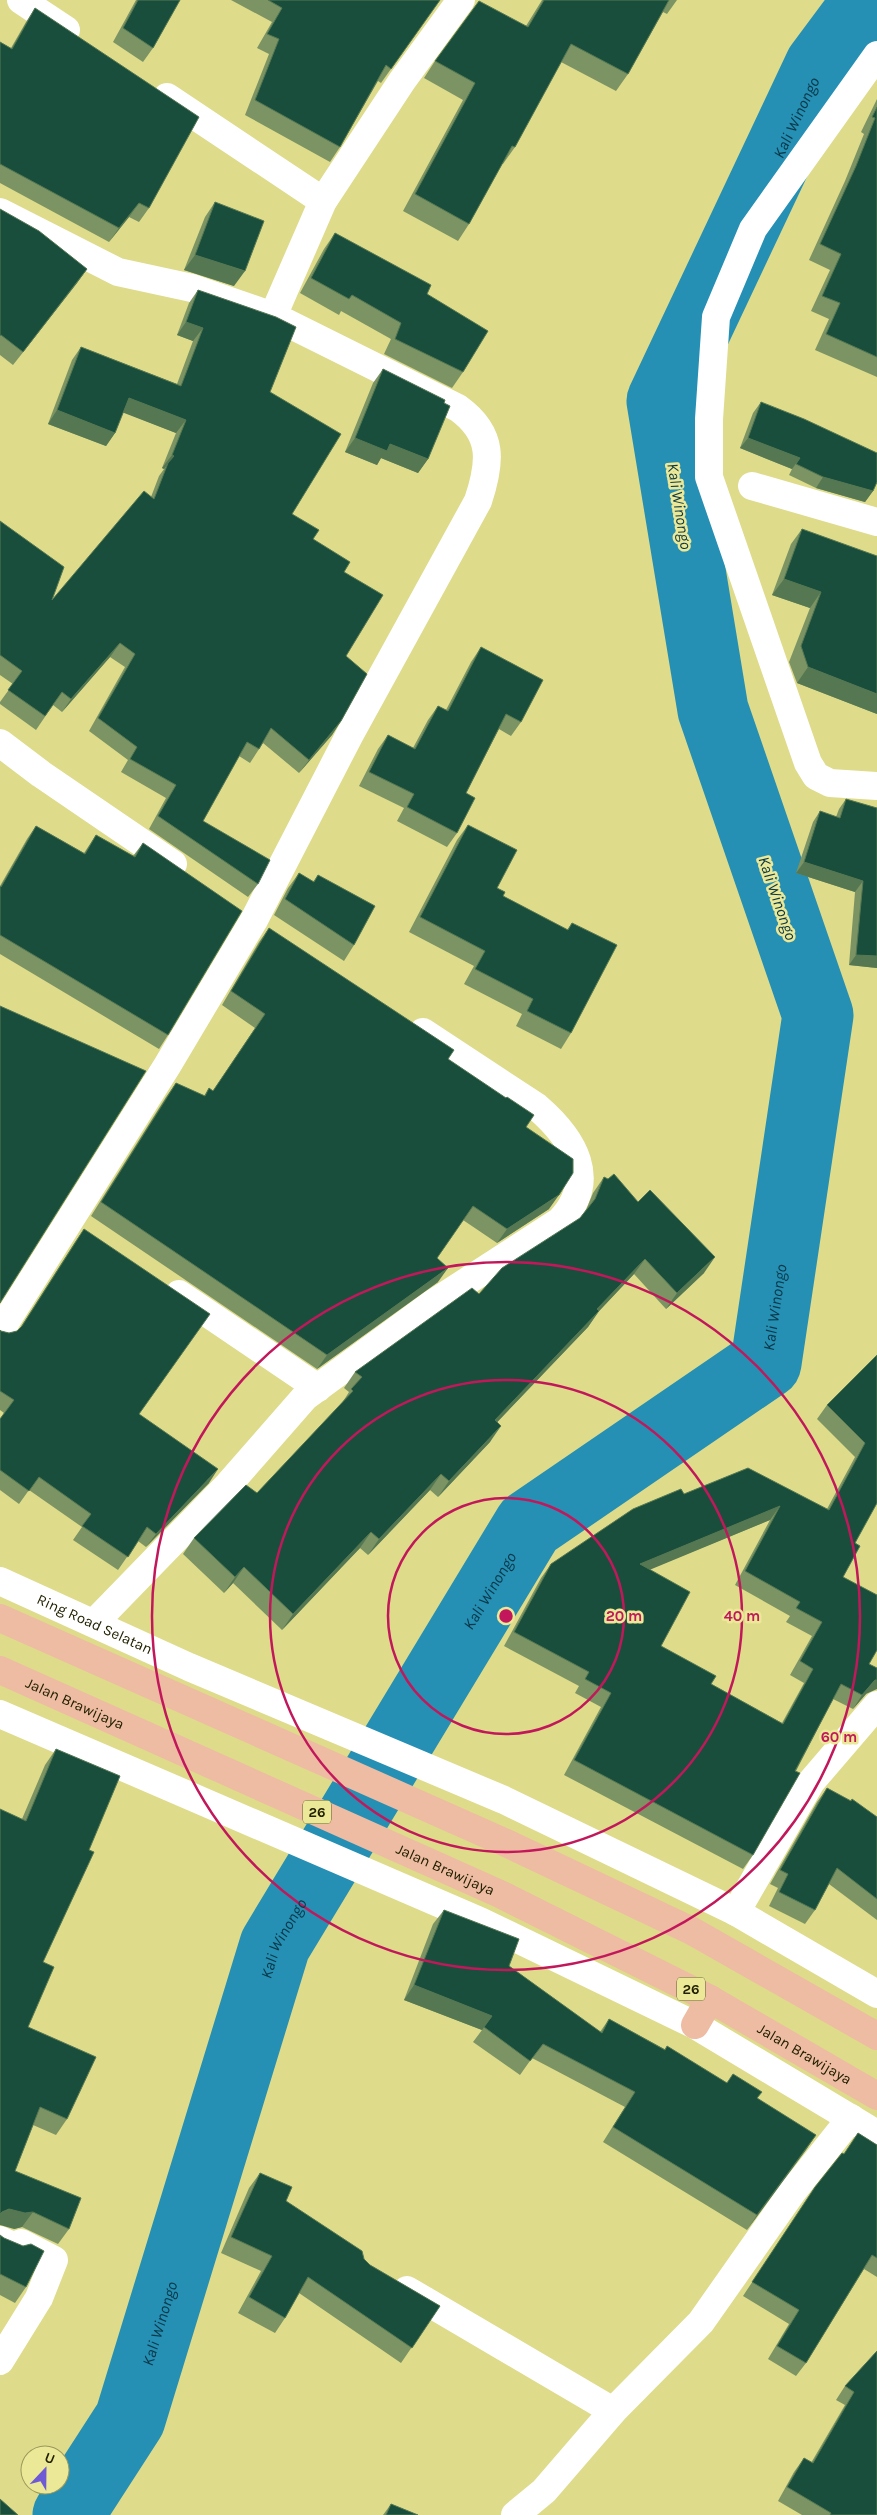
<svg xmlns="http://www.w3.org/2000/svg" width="877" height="2515" viewBox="0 0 877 2515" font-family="Karla,sans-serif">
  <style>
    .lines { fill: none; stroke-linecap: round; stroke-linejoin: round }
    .river { stroke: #258fb4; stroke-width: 71 }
    .minor { stroke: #fff; stroke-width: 28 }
    .highway { stroke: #eebba3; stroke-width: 28 }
    .wall { fill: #7c9463; fill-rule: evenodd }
    .shaded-wall { fill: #557853 }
    .building { fill: #1a4e3c; stroke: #557853; fill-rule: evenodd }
    .ring { fill: none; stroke: #c2185b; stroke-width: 2.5 }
    .labels { text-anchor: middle; stroke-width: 5; stroke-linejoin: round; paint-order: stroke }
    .shield { fill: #ebe897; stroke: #5e5d2d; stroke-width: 1 }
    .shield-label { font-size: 14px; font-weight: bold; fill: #222100 }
    .street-label { font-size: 15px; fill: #222100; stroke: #ebe897 }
    .water-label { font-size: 16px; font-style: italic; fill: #093747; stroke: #ebe897 }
    .centre { fill: #c2185b; stroke: #ebe897; stroke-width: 2.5 }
    .ring-label { font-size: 15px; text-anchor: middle; font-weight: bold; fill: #c2185b; stroke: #ebe897; stroke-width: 5; stroke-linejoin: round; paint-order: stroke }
  </style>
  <rect width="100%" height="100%" fill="#dedb8a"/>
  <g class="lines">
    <path class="river" id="s1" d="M 68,2515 L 130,2419 L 275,1945 L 529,1525 L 766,1363 L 818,1015 L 713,710 L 662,401 L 820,66 L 869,0"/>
    <g class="minor">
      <path d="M 21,0 L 66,30"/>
      <path d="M 877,55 L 753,229 L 716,317 L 709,419 L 709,477 L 808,763 L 816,776 L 830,783 L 877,786"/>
      <path d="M 167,97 L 323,201"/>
      <path d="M 0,212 L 118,272 L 192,288 L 273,316 L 458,408 C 494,434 491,462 478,501 L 349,736 L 254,920 L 167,1066 L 0,1331"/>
      <path d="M 273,316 L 323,201 L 402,81 L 461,0"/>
      <path d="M 752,486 L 877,522"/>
      <path d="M 0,743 L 41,774 L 173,864"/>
      <path d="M 179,1294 L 318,1388"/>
      <path id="s2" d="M 0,1581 L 189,1667 L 504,1800 L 736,1912 L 877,1994"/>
      <path d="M 94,1623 L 228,1485 L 305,1397 L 432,1304 L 560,1221 C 599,1180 574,1139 537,1107 L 423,1032"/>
      <path d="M 0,1714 L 480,1921 L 695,2025 L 877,2134"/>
      <path d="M 736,1912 L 811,1782 L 877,1705"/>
      <path d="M 0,2240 L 13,2246 L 21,2243 L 54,2260 L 39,2298 L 0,2361"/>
      <path d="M 407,2290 L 613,2411"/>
      <path d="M 515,2515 L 544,2491 L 613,2411 L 701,2322 L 793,2191 L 851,2118"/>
    </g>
    <g class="highway">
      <path d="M 0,1618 L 504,1842 L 692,1931 L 877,2036"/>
      <path id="s3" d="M 0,1670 L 500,1894 L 710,1999 L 877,2096"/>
      <path d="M 695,2025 L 710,1999"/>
    </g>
  </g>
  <path class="wall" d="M 136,0 L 180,0 L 153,48 L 143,62 L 113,42 Z
    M 231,0 L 440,0 L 381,83 L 378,81 L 340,147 L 330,162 L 245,115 L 269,54 L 257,48 L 272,22 Z
    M 542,0 L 677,0 L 667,14 L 663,12 L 628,74 L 616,91 L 561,62 L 515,147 L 503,164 L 502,164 L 469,224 L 458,241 L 403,211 L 463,100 L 424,78 L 435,61 L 526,26 Z
    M 35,8 L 149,208 L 139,222 L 129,217 L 109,242 L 0,183 L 0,42 L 11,48 L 26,22 Z
    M 877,99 L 877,377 L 815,350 L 829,319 L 811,311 L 830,270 L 809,260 L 845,181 L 864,134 L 861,132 Z
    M 215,202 L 234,286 L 184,270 L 205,217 Z
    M 0,209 L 87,269 L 77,283 L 13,365 L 0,355 Z
    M 335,233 L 427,294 L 463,372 L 452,388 L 384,354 L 391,339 L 341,311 L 339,315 L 300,293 L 324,249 Z
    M 198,290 L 270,392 L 292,514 L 313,539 L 344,572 L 346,656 L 341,721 L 332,735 L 299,773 L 263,743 L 250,763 L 239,756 L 203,821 L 258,884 L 248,897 L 149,829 L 166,798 L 121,772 L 128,760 L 89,731 L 125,667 L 110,657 L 62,712 L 53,705 L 36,730 L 0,704 L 0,702 L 13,684 L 0,675 L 0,521 L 52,600 L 151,497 L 159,476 L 164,469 L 162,468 L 176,433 L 123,412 L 115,433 L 106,446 L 48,424 L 72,360 L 81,347 L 177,384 L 193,341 L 177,335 L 189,303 Z
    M 383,369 L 444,403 L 428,459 L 418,473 L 381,458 L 377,465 L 345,452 L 373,383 Z
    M 761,402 L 873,491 L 865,502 L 816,488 L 789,475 L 792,469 L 740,448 L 753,413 Z
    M 802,529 L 877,714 L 797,683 L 789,662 L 810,608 L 772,595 L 791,544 Z
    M 481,647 L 521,722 L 511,736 L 499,729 L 466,793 L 457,833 L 447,847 L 397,821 L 404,808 L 359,786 L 378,749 L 388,735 L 413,748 L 428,720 L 438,706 L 446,710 L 471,662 Z
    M 846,799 L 877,808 L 877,968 L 849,965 L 855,892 L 796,873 L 813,822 L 820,811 L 836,817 L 839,809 Z
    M 468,825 L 497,888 L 503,896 L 567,930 L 572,923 L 571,1033 L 561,1049 L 516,1026 L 522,1014 L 464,984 L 474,966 L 409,932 L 457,840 Z
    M 36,826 L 84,853 L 96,835 L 133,856 L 143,843 L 168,1035 L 159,1049 L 0,954 L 0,886 L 27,839 Z
    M 299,873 L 313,882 L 318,875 L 354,945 L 344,961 L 274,915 L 288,888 Z
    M 269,928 L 448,1059 L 526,1127 L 549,1209 L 497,1243 L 463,1220 L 437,1258 L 438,1282 L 317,1369 L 91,1216 L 166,1097 L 176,1083 L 204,1096 L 209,1088 L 213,1091 L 255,1028 L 222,1005 L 259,942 Z
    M 604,1177 L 638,1202 L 704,1273 L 666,1309 L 634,1274 L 599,1311 L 588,1327 L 497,1422 L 490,1442 L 438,1497 L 430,1490 L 368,1555 L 360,1548 L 282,1630 L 233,1583 L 224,1593 L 183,1554 L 194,1538 L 257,1493 L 342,1403 L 349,1392 L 344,1388 L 355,1372 L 479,1294 L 580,1218 L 586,1210 L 593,1193 Z
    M 84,1229 L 139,1414 L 209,1483 L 146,1547 L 138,1541 L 118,1570 L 73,1540 L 82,1527 L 29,1490 L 19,1504 L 0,1490 L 0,1419 L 4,1413 L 0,1410 L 0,1330 L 1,1331 L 9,1333 L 17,1331 L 20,1328 L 75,1242 Z
    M 877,1355 L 855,1543 L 843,1577 L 869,1664 L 866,1694 L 853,1709 L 833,1699 L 753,1855 L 743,1869 L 564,1775 L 601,1707 L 575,1693 L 579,1686 L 504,1646 L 541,1578 L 551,1564 L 684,1494 L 827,1509 L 855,1457 L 817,1419 L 827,1405 ZM 770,1520 L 735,1585 L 790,1616 L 786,1622 L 812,1636 L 790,1675 L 804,1683 L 782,1723 L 711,1684 L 661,1646 L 650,1569 Z
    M 56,1749 L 43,1962 L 28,2027 L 67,2119 L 56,2135 L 33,2125 L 15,2171 L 69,2229 L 58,2244 L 22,2227 L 14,2229 L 22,1819 L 45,1765 Z
    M 827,1788 L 877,1817 L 877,1920 L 829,1884 L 815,1910 L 805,1924 L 769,1906 L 778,1888 L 770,1884 L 817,1802 Z
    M 444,1910 L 509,1966 L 600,2032 L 609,2019 L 727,2083 L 733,2074 L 757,2098 L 816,2135 L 747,2230 L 603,2142 L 625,2107 L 532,2058 L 520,2075 L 473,2042 L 482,2030 L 404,2000 L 433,1924 Z
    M 858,2133 L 877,2145 L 877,2277 L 864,2269 L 806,2363 L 796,2376 L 768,2359 L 789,2324 L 743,2296 L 815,2187 L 844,2154 Z
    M 260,2173 L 286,2201 L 364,2259 L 370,2265 L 440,2306 L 401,2363 L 299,2293 L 285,2318 L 275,2333 L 238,2313 L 261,2271 L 221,2253 L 249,2188 Z
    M 0,2235 L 26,2287 L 15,2303 L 0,2295 Z
    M 877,2351 L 877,2515 L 802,2515 L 778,2501 L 794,2472 L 804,2458 L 811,2463 L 845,2405 L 836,2400 L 845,2386 Z
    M 391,2504 L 418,2515 L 383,2515 Z"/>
  <path class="shaded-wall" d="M 139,203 L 129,217 L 109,242 L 119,228 Z
    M 195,255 L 245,271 L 234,286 L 184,270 Z
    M 87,269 L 77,283 L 13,365 L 23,352 Z
    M 186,322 L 203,328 L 193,341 L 177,335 Z
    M 129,398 L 186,420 L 176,433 L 119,411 Z
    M 57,410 L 115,433 L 106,446 L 48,424 Z
    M 355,438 L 390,444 L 428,459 L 418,473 L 381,458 L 377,465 L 345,452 Z
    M 748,438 L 800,458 L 792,469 L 740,448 Z
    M 172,455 L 174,456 L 164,469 L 162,468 Z
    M 823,477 L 873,491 L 865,502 L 816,488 Z
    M 784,579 L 821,592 L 810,608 L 772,595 Z
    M 120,643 L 110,657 L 62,712 L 71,699 Z
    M 808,667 L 877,694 L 877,714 L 797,683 Z
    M 341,721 L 332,735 L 299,773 L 309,760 Z
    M 804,862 L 863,881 L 855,892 L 796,873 Z
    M 856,955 L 877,956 L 877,968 L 849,965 Z
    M 559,1195 L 549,1209 L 497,1243 L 507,1229 Z
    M 715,1257 L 704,1273 L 666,1309 L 677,1293 Z
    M 645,1259 L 634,1274 L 586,1325 L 597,1309 Z
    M 448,1268 L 438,1282 L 317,1369 L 327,1355 Z
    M 599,1311 L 588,1327 L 484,1436 L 495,1420 Z
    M 501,1426 L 490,1442 L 438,1497 L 449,1481 Z
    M 218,1469 L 209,1483 L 146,1547 L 156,1534 Z
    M 441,1474 L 430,1490 L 368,1555 L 379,1539 Z
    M 780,1506 L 770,1520 L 630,1578 L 640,1564 Z
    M 371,1532 L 360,1548 L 282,1630 L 293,1614 Z
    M 244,1567 L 233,1583 L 224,1593 L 235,1577 Z
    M 875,1680 L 877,1680 L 877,1689 L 866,1694 L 853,1709 L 862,1695 Z
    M 414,1985 L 492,2016 L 482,2030 L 404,2000 Z
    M 816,2135 L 806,2150 L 747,2230 L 757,2215 Z
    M 9,2209 L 33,2212 L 22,2227 L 14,2229 L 0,2225 L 0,2214 L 2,2212 Z"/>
  <path class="building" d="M 138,0 L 180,0 L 153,48 L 123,28 Z
    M 268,0 L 440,0 L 391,69 L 386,65 L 340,147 L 255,100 L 279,39 L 267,34 L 282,8 Z
    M 544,0 L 669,0 L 628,74 L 571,44 L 515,147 L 512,146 L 469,224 L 415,194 L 475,83 L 435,61 L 479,1 L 528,27 Z
    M 35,8 L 199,117 L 149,208 L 139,203 L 119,228 L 0,164 L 0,42 L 12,49 Z
    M 877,107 L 877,357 L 826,334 L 840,303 L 822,296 L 841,254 L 820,244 L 856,166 L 875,118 L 872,117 Z
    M 215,202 L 264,221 L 245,271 L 195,255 Z
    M 0,209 L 39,231 L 87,269 L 23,352 L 1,335 L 0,336 Z
    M 335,233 L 431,285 L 427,294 L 488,331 L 463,372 L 395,339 L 401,323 L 352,295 L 349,299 L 311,278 Z
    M 198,290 L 276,317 L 296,327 L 270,392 L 341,434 L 292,514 L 319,530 L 313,539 L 350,562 L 344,572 L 383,595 L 346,656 L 367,674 L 341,721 L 309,760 L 271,728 L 259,749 L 247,742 L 203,821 L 270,860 L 258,884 L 158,816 L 176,785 L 130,759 L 137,747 L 98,718 L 135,654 L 120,643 L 71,699 L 62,692 L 45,716 L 8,690 L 22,671 L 0,655 L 0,521 L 64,567 L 52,600 L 144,491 L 154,499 L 168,463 L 174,456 L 172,455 L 186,420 L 129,398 L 115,433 L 57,410 L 81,347 L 181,386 L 203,328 L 186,322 Z
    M 383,369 L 445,400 L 444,403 L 450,406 L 428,459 L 390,444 L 387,451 L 355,438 Z
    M 761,402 L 804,419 L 877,453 L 877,482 L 873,491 L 823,477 L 796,464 L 800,458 L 748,438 Z
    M 802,529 L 877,556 L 877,694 L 808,667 L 801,646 L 821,592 L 784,579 Z
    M 481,647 L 543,680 L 521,722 L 506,714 L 466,793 L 475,798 L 457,833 L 407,807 L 414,794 L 369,772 L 388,735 L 415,749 L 438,706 L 448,711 Z
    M 846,799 L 877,808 L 877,956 L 856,955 L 863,881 L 804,862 L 820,811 L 840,818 Z
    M 468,825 L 517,850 L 497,888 L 505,892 L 503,896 L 568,930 L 572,923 L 617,945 L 571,1033 L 527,1011 L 533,999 L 475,969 L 485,951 L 420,917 Z
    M 36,826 L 85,854 L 96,835 L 135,857 L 143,843 L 242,911 L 168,1035 L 0,935 L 0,886 L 1,887 Z
    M 299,873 L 314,882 L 318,875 L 375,906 L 354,945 L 285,899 Z
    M 269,928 L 454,1050 L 448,1059 L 506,1098 L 507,1097 L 534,1115 L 526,1127 L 573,1159 L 573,1173 L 559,1195 L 507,1229 L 473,1206 L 437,1258 L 448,1268 L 327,1355 L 101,1202 L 176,1083 L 205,1096 L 209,1088 L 213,1091 L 265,1014 L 231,991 Z
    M 0,1006 L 146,1071 L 0,1303 Z
    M 614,1174 L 638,1202 L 650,1190 L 715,1257 L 677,1293 L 645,1259 L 597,1309 L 599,1311 L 495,1420 L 501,1426 L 449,1481 L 441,1474 L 379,1539 L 371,1532 L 293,1614 L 244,1567 L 235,1577 L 194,1538 L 246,1485 L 257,1493 L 353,1391 L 351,1389 L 362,1377 L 355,1372 L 472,1288 L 479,1294 L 502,1268 L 580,1218 L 595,1199 L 604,1177 L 608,1179 Z
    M 84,1229 L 210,1314 L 139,1414 L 218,1469 L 156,1534 L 147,1527 L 128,1557 L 82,1526 L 91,1514 L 39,1477 L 29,1491 L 0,1470 L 0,1419 L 14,1400 L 0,1391 L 0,1330 L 1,1331 L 9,1333 L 17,1331 L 22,1326 Z
    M 877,1355 L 877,1503 L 855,1543 L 860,1546 L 843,1577 L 877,1595 L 877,1650 L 869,1664 L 877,1668 L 877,1680 L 875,1680 L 862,1695 L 841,1684 L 795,1771 L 800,1773 L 753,1855 L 574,1760 L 611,1693 L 585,1679 L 589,1672 L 514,1632 L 551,1564 L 633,1509 L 681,1489 L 684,1494 L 748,1468 L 829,1510 L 865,1443 L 827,1405 ZM 780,1506 L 745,1571 L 800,1602 L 796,1608 L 822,1622 L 800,1661 L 813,1669 L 783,1724 L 711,1684 L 716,1676 L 661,1646 L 690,1592 L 640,1564 Z
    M 56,1749 L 120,1776 L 89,1850 L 94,1852 L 43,1962 L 54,1967 L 28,2027 L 96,2057 L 67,2119 L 40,2107 L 15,2171 L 81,2198 L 69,2229 L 33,2212 L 25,2213 L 9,2209 L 2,2212 L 0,2214 L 0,1809 L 26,1821 Z
    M 827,1788 L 851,1801 L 852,1799 L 877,1817 L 877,1899 L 837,1868 L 815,1910 L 779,1892 L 788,1874 L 780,1870 Z
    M 444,1910 L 519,1939 L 509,1966 L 602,2033 L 609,2019 L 665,2050 L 667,2046 L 727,2083 L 733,2074 L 762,2092 L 757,2098 L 816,2135 L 757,2215 L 613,2127 L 635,2092 L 543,2044 L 530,2061 L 484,2027 L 492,2016 L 414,1985 Z
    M 858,2133 L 877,2145 L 877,2258 L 872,2255 L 806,2363 L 777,2346 L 799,2310 L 752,2282 L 815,2187 L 842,2153 L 844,2154 Z
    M 260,2173 L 292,2187 L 286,2201 L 362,2251 L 364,2259 L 370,2265 L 440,2306 L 412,2348 L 308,2277 L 285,2318 L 249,2297 L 272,2256 L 231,2237 Z
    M 0,2235 L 4,2238 L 23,2246 L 31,2244 L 44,2251 L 26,2287 L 0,2274 Z
    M 877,2351 L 877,2515 L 830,2515 L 831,2513 L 787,2487 L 804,2458 L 813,2463 L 854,2392 L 845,2386 Z
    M 0,2499 L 18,2515 L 0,2515 Z
    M 391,2504 L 418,2515 L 386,2515 Z"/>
  <g class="ring">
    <circle cx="506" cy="1616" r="118"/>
    <circle cx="506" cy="1616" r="236"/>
    <circle cx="506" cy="1616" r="354"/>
  </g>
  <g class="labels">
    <g class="shield">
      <rect x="303" y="1800.5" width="28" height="23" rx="4"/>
      <rect x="677" y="1977.5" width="28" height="23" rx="4"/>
    </g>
    <g class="shield-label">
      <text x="317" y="1817">26</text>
      <text x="691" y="1994">26</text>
    </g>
    <g class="street-label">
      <text dy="5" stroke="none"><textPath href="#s2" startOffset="104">Ring Road Selatan</textPath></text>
      <text dy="5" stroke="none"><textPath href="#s3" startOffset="82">Jalan Brawijaya</textPath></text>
      <text dy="5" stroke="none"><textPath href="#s3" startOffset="488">Jalan Brawijaya</textPath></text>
      <text dy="5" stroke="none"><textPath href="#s3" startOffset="892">Jalan Brawijaya</textPath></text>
    </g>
    <g class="water-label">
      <text dy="6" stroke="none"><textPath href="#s1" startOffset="2689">Kali Winongo</textPath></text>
      <text transform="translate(680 506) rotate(81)" y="6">Kali Winongo</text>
      <text transform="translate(778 898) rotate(71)" y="6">Kali Winongo</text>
      <text dy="6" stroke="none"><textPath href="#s1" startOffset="1444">Kali Winongo</textPath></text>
      <text dy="6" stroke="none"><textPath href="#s1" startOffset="1024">Kali Winongo</textPath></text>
      <text dy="6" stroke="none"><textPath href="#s1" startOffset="619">Kali Winongo</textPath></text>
      <text dy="6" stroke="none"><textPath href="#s1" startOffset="214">Kali Winongo</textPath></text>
    </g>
  </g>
  <circle cx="506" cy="1616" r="8" class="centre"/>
  <g class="ring-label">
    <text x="624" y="1621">20 m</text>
    <text x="742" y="1621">40 m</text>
    <text x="839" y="1742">60 m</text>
  </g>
  <g transform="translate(45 2470) rotate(22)"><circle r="24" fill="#ebe897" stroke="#9b985b"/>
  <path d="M0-4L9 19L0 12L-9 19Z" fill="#6e5ad4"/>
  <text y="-8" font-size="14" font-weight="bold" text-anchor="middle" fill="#222100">U</text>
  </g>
</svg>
